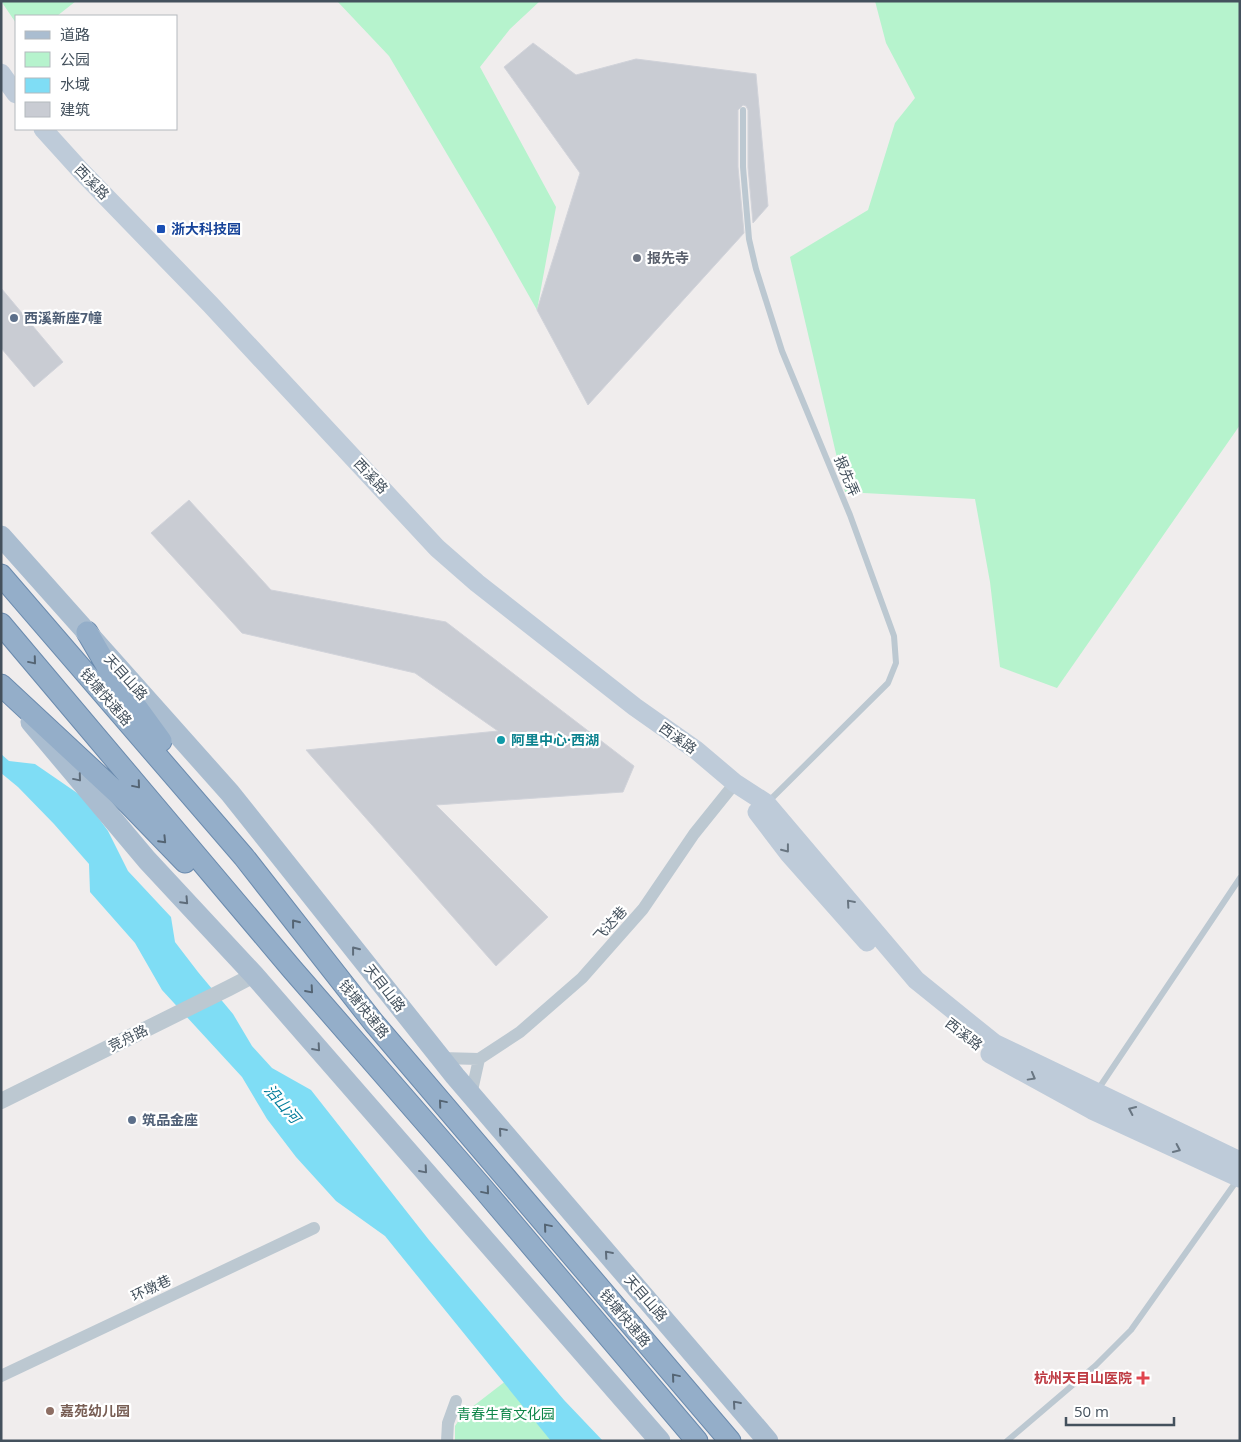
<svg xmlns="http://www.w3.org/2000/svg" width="1241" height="1442" viewBox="0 0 1241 1442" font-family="'Open Sans','Noto Sans SC',sans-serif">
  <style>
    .green { fill: #b6f3cd }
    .water { fill: #7fddf5 }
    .building { fill: #c9ccd3; stroke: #d1d3da }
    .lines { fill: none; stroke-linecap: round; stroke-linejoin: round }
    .trunk-casing { stroke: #6b8bae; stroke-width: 23 }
    .service { stroke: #bcc8d1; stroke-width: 6 }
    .minor { stroke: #bcc8d1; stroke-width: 12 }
    .tertiary { stroke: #bcc8d1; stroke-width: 16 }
    .secondary { stroke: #becbd9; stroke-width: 19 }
    .primary { stroke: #aabdd0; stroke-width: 21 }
    .trunk { stroke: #94aec9; stroke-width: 21 }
    .oneway { stroke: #546473 }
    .oneway2 { stroke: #5e6c7a }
    .oneway3 { stroke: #697682 }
    .transit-dot { fill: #1a4fb4; stroke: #fff; stroke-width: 2 }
    .worship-dot { fill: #6b7280; stroke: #fff; stroke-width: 2 }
    .service-dot { fill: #5c6f8a; stroke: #fff; stroke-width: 2 }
    .culture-dot { fill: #0f9aa8; stroke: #fff; stroke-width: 2 }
    .health-dot { fill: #e0444e; stroke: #fff; stroke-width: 2 }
    .education-dot { fill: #8d6e63; stroke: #fff; stroke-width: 2 }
    .labels { text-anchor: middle; stroke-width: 4.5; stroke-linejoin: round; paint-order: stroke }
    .street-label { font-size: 14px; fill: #44515d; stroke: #fff }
    .transit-label { font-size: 14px; font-weight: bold; fill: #164399; stroke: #fff; text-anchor: start }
    .worship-label { font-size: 14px; font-weight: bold; fill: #5b616d; stroke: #fff; text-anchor: start }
    .service-label { font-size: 14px; font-weight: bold; fill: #4e5e75; stroke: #fff; text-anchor: start }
    .culture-label { font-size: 14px; font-weight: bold; fill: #0d838f; stroke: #fff; text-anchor: start }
    .health-label { font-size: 14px; font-weight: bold; fill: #be3a42; stroke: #fff; text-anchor: end }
    .education-label { font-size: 14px; font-weight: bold; fill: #785e54; stroke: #fff; text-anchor: start }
    .park-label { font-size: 14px; fill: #0d8548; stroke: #fff }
    .water-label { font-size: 15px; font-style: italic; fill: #037d9b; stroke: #fff }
  </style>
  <rect width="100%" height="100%" fill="#f0eded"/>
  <path class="green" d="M 1,1 L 76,1 L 57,16 L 16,16 L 16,23 Z
    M 337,1 L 540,1 L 510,29 L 480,67 L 556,207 L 537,310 L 489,225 L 389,56 Z
    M 875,1 L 1240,1 L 1240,425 L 1057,688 L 1000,667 L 990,582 L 975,499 L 845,492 L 790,257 L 868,210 L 895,123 L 915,98 L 886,43 Z
    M 511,1377 L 559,1441 L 455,1441 L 455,1426 L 463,1414 Z"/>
  <path class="water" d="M 1,754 L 9,761 L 35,764 L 83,797 L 108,831 L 128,871 L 171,917 L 175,942 L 198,972 L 233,1014 L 252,1046 L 272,1068 L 311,1090 L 429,1240 L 564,1400 L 603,1441 L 551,1441 L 385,1236 L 336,1201 L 296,1157 L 267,1119 L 242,1077 L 162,990 L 135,943 L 90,892 L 89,864 L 54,824 L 18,787 L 1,773 Z"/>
  <path class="building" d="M 533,43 L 576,75 L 636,59 L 756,74 L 768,206 L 753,223 L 748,167 L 748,110 L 746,106 L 743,105 L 738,110 L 738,167 L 744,233 L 588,405 L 537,310 L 580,173 L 504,67 Z
    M 1,288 L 63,362 L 34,387 L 1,348 Z
    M 189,500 L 271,590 L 446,622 L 634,766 L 623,792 L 436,805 L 548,917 L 496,966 L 306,750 L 498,731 L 415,673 L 242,633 L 151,533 Z"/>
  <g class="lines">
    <g class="trunk-casing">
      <path id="trunk" d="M 1,575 L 244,857 L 374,1023 L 730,1441
        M 1,624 L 292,969 L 480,1185 L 697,1441
        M 87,632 L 108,668 L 161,741
        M 1,685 L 128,803 L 185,862"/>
    </g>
    <path class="service" d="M 743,110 L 743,167 L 749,239 L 756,269 L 782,351 L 850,515 L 894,636 L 896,663 L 888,683 L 767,803
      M 1097,1091 L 1240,878
      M 1007,1441 L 1095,1366 L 1131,1330 L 1238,1179"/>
    <path class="minor" d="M 441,1058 L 479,1059 L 520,1032 L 582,978 L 643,909 L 694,834 L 735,783
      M 471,1095 L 479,1059
      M 1,1376 L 314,1228
      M 447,1441 L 448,1423 L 456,1401"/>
    <path class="tertiary" d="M 1,1101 L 229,988 L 254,975"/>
    <path class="secondary" d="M 1,73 L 16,94
      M 43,129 L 81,171 L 210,304 L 437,548 L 477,583 L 635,707 L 696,750 L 735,783 L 766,803 L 916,980 L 994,1043 L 1240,1161
      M 757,812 L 789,854 L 867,942
      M 990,1054 L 1092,1110 L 1240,1178"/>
    <path class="primary" d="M 1,536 L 230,793 L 455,1076 L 768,1441
      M 31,722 L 147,860 L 254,975 L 660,1441"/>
    <use href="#trunk" class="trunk"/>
  </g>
  <defs><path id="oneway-chevron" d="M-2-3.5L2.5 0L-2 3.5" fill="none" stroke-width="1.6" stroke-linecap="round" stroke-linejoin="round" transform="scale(1.25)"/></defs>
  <g class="oneway">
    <use href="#oneway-chevron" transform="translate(33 661) rotate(50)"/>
    <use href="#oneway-chevron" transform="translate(137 785) rotate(50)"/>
    <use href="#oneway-chevron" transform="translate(163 840) rotate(46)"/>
    <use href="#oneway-chevron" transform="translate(295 923) rotate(-128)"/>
    <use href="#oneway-chevron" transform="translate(310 990) rotate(49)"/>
    <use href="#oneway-chevron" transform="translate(442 1103) rotate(-130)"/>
    <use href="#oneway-chevron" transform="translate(486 1191) rotate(50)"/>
    <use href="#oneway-chevron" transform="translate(547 1227) rotate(-130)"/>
    <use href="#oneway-chevron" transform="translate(675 1377) rotate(-130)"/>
  </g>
  <g class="oneway2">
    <use href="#oneway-chevron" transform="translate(78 778) rotate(50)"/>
    <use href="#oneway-chevron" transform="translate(185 901) rotate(47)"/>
    <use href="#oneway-chevron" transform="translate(355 950) rotate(-128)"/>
    <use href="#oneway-chevron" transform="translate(317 1048) rotate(49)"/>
    <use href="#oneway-chevron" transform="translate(502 1131) rotate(-131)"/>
    <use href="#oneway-chevron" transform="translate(424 1170) rotate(49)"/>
    <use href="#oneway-chevron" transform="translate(608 1254) rotate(-131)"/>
    <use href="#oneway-chevron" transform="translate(736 1404) rotate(-131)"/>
  </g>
  <g class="oneway3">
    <use href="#oneway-chevron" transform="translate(786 849) rotate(52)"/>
    <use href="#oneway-chevron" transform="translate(850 903) rotate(-131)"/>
    <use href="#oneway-chevron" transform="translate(1032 1077) rotate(29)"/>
    <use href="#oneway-chevron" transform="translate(1132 1110) rotate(-155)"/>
    <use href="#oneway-chevron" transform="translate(1177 1149) rotate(25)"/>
  </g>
  <rect class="transit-dot" x="156" y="224" width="10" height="10" rx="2.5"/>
  <circle class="worship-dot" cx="637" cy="258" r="5"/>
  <g class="service-dot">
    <circle cx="14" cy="318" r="5"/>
    <circle cx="132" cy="1120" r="5"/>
  </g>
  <circle class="culture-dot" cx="501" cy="740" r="5"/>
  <path class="health-dot" d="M1140.5 1370.5h5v5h5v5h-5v5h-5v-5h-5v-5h5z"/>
  <circle class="education-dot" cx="50" cy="1411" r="5"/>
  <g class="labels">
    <g class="street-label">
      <text transform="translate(92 182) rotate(46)" y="5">西溪路</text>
      <text transform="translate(371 476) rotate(47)" y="5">西溪路</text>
      <text transform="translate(847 476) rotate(67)" y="5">报先弄</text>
      <text transform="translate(126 677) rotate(48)" y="5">天目山路</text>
      <text transform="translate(106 697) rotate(49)" y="5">钱塘快速路</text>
      <text transform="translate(678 738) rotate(36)" y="5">西溪路</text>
      <text transform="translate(610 924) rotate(-48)" y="5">飞达巷</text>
      <text transform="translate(385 988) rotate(52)" y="5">天目山路</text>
      <text transform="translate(364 1009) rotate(51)" y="5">钱塘快速路</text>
      <text transform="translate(964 1034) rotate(38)" y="5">西溪路</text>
      <text transform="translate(128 1038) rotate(-26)" y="5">竞舟路</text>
      <text transform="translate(151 1288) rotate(-25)" y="5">环墩巷</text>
      <text transform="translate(646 1298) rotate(49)" y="5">天目山路</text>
      <text transform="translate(625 1318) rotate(50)" y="5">钱塘快速路</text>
    </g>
    <g class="transit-label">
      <text x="171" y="234">浙大科技园</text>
    </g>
    <g class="worship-label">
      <text x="647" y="263">报先寺</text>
    </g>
    <g class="service-label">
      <text x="24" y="323">西溪新座7幢</text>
      <text x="142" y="1125">筑品金座</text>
    </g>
    <g class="culture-label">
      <text x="511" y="745">阿里中心·西湖</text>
    </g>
    <g class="health-label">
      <text x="1132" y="1383">杭州天目山医院</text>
    </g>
    <g class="education-label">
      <text x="60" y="1416">嘉苑幼儿园</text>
    </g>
    <g class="park-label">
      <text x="506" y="1419">青春生育文化园</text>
    </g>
    <g class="water-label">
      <text transform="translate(282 1104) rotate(49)" y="5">沿山河</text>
    </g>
  </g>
  <rect width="1241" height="1442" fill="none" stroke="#44515d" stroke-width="5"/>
  <rect x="15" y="15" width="162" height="115" fill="#ffffff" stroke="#b4b9be"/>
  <rect x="25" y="31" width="25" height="8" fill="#aabdd0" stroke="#b4b9be"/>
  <text x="60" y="40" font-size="15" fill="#44515d">道路</text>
  <rect x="25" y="52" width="25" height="15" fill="#b6f3cd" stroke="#b4b9be"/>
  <text x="60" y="65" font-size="15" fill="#44515d">公园</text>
  <rect x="25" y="78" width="25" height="15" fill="#7fddf5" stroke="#b4b9be"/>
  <text x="60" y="90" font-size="15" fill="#44515d">水域</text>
  <rect x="25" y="102" width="25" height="15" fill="#c9ccd3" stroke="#b4b9be"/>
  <text x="60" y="115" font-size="15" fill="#44515d">建筑</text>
  <path d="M1066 1417v8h108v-8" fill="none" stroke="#44515d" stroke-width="2.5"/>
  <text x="1074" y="1417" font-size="15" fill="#44515d" stroke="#ffffff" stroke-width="4" paint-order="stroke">50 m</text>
</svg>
